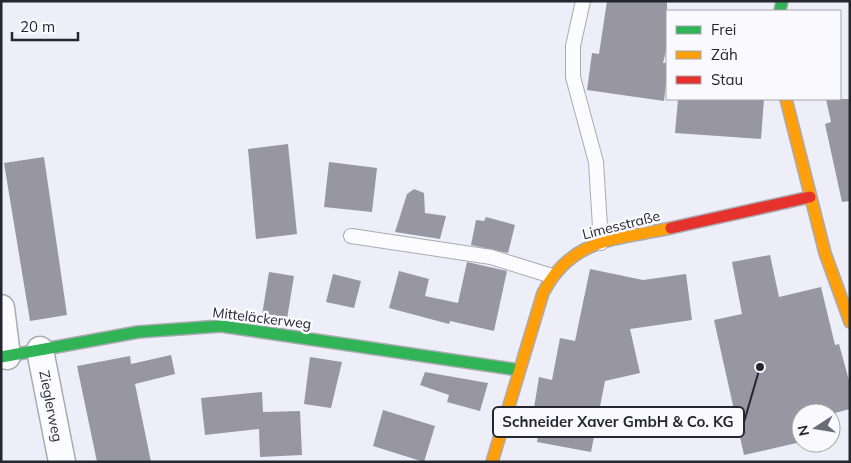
<svg xmlns="http://www.w3.org/2000/svg" width="851" height="463" viewBox="0 0 851 463" font-family="Mulish,sans-serif">
  <style>
    .building { fill: #9796a1 }
    .lines { fill: none; stroke-linecap: round; stroke-linejoin: round }
    .lane-casing { stroke: #aaaab2; stroke-width: 16 }
    .street-casing { stroke: #aaaab2; stroke-width: 29 }
    .fast-casing { stroke: #aaaab2; stroke-width: 14 }
    .slow-casing { stroke: #aaaab2; stroke-width: 14 }
    .jam-casing { stroke: #aaaab2; stroke-width: 14 }
    .lane { stroke: #fcfcfe; stroke-width: 14 }
    .street { stroke: #fcfcfe; stroke-width: 26 }
    .fast { stroke: #30b455; stroke-width: 11 }
    .slow { stroke: #ff9f0a; stroke-width: 11 }
    .jam { stroke: #e5322d; stroke-width: 11 }
    .labels { text-anchor: middle; stroke-width: 5; stroke-linejoin: round; paint-order: stroke }
    .street-label { font-size: 14px; fill: #26262f; stroke: #f9f9fe }
    .leader { fill: none; stroke: #26262f; stroke-width: 2 }
    .callout-dot { fill: #26262f; stroke: #f9f9fe; stroke-width: 2 }
    .callout { fill: #f9f9fe; stroke: #26262f; stroke-width: 2 }
    .callout-label { font-size: 15px; text-anchor: middle; font-weight: bold; fill: #26262f }
  </style>
  <rect width="100%" height="100%" fill="#eeeef9"/>
  <path class="building" d="M 607,1 L 667,1 L 667,47 L 663,63 L 667,63 L 667,74 L 664,101 L 587,90 L 592,53 L 599,54 Z
    M 678,99 L 764,99 L 761,139 L 675,133 Z
    M 826,99 L 850,99 L 850,201 L 842,202 L 825,124 L 831,122 Z
    M 288,144 L 297,234 L 256,239 L 248,149 Z
    M 44,157 L 67,315 L 30,321 L 4,163 Z
    M 329,162 L 377,168 L 372,212 L 324,207 Z
    M 414,189 L 424,193 L 425,213 L 446,216 L 440,239 L 395,232 L 407,194 Z
    M 486,217 L 515,225 L 508,253 L 471,245 L 476,220 L 484,221 Z
    M 770,255 L 779,297 L 821,287 L 835,345 L 839,344 L 850,384 L 850,409 L 831,414 L 801,413 L 801,442 L 744,455 L 714,320 L 742,314 L 732,262 Z
    M 467,262 L 507,271 L 494,331 L 450,321 L 449,324 L 389,308 L 399,271 L 429,279 L 425,296 L 458,303 Z
    M 590,269 L 643,280 L 686,274 L 692,320 L 630,329 L 640,373 L 605,381 L 591,452 L 537,442 L 543,410 L 534,408 L 539,377 L 552,380 L 560,338 L 575,341 Z
    M 269,272 L 294,276 L 287,319 L 262,315 Z
    M 333,274 L 361,281 L 354,308 L 326,302 Z
    M 171,355 L 175,374 L 135,384 L 151,462 L 97,462 L 77,366 L 130,356 L 131,364 Z
    M 310,357 L 342,362 L 331,408 L 304,404 Z
    M 425,372 L 488,383 L 480,411 L 447,402 L 449,395 L 420,385 Z
    M 262,392 L 263,412 L 300,411 L 302,455 L 260,457 L 259,429 L 205,435 L 201,398 Z
    M 383,410 L 435,426 L 424,462 L 373,446 Z"/>
  <g class="lines">
    <g class="lane-casing">
      <path id="lane" d="M 583,1 L 573,46 L 573,77 L 596,162 L 601,243
        M 351,236 L 491,257 L 552,276"/>
    </g>
    <g class="street-casing">
      <path id="street" d="M 1,308 L 7,356
        M 40,350 L 62,462"/>
    </g>
    <g class="fast-casing">
      <path id="fast" d="M 780,11 L 782,1
        M 1,357 L 138,332 L 221,326 L 519,370"/>
    </g>
    <g class="slow-casing">
      <path id="slow" d="M 786,99 L 825,253 L 850,322
        M 492,462 L 543,293 C 572,237 616,240 671,228"/>
    </g>
    <g class="jam-casing">
      <path id="jam" d="M 671,228 L 810,197"/>
    </g>
    <use href="#lane" class="lane"/>
    <use href="#street" class="street"/>
    <use href="#fast" class="fast"/>
    <use href="#slow" class="slow"/>
    <use href="#jam" class="jam"/>
  </g>
  <g class="labels">
    <g class="street-label">
      <text transform="translate(621 225) rotate(-14)" y="5">Limesstraße</text>
      <text transform="translate(262 318) rotate(7)" y="5">Mitteläckerweg</text>
      <text transform="translate(51 406) rotate(79)" y="5">Zieglerweg</text>
    </g>
  </g>
  <path class="leader" d="M760 367L744 422"/>
  <circle class="callout-dot" cx="760" cy="367" r="5"/>
  <rect class="callout" x="493" y="407" width="251" height="30" rx="5"/>
  <g class="callout-label">
    <text x="618" y="427">Schneider Xaver GmbH &amp; Co. KG</text>
  </g>
  <rect width="851" height="463" fill="none" stroke="#26262f" stroke-width="5"/>
  <rect x="666" y="10" width="175" height="90" fill="#f9f9fe" stroke="#a5a5ab"/>
  <rect x="676" y="26" width="25" height="8" fill="#30b455" stroke="#a5a5ab"/>
  <text x="711" y="35" font-size="15" fill="#26262f">Frei</text>
  <rect x="676" y="51" width="25" height="8" fill="#ff9f0a" stroke="#a5a5ab"/>
  <text x="711" y="60" font-size="15" fill="#26262f">Zäh</text>
  <rect x="676" y="76" width="25" height="8" fill="#e5322d" stroke="#a5a5ab"/>
  <text x="711" y="85" font-size="15" fill="#26262f">Stau</text>
  <g transform="translate(816 428) rotate(258)"><circle r="24" fill="#f9f9fe" stroke="#a5a5ab"/>
  <path d="M0-4L9 19L0 12L-9 19Z" fill="#6c6c76"/>
  <text y="-8" font-size="14" font-weight="bold" text-anchor="middle" fill="#26262f">N</text>
  </g>
  <path d="M12 32v8h66v-8" fill="none" stroke="#26262f" stroke-width="2.5"/>
  <text x="20" y="32" font-size="15" fill="#26262f" stroke="#f9f9fe" stroke-width="4" paint-order="stroke">20 m</text>
</svg>
